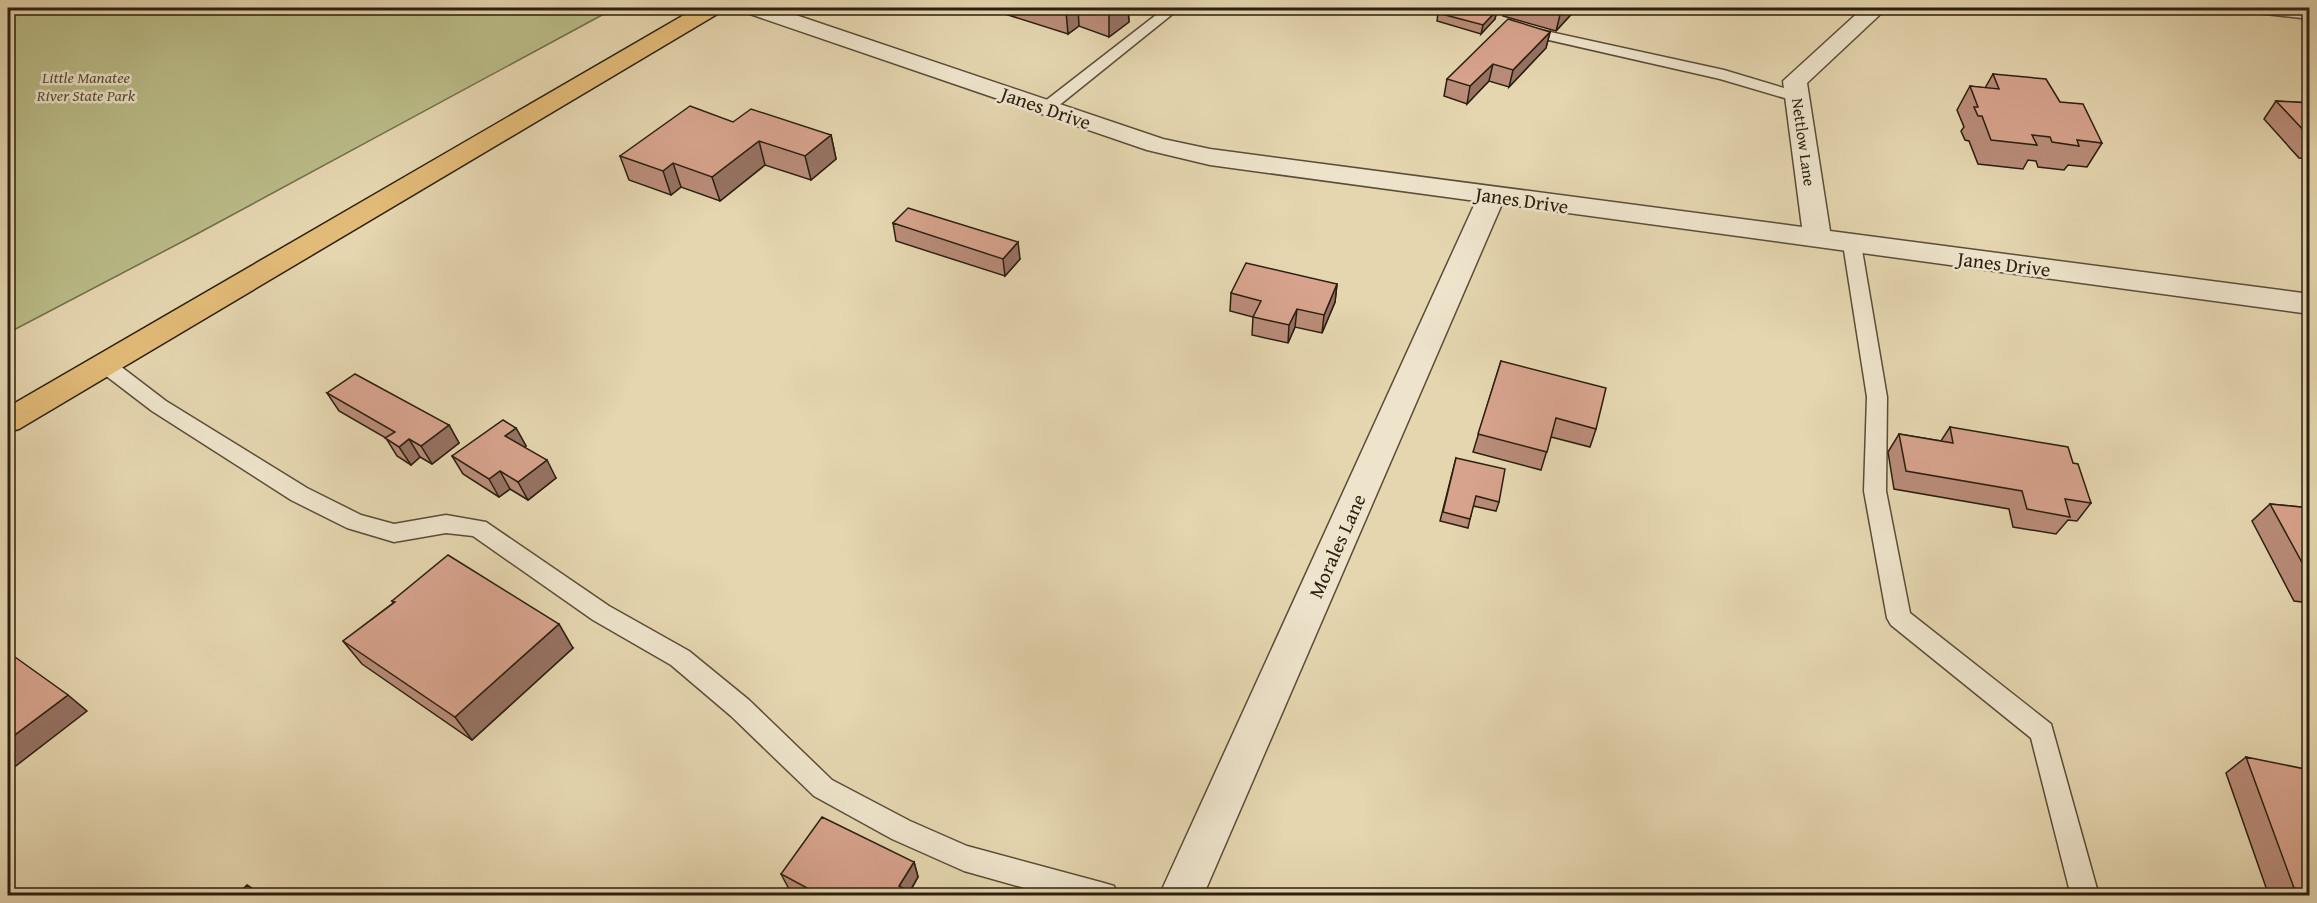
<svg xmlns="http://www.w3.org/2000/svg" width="2317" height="903" viewBox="0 0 2317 903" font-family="'Gentium Book Plus',serif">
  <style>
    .green { fill: #babc88; stroke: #726e4c; stroke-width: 1.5 }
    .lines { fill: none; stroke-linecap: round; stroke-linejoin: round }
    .lane-casing { stroke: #5a4d37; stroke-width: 3 }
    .street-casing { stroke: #5a4d37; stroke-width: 3 }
    .primary-casing { stroke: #2b1f0f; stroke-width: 3 }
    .lane { fill: #eee4cc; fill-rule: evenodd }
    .street { fill: #eee4cc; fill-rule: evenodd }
    .primary { fill: #e2bb78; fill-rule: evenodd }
    .wall { fill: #b98c79; stroke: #2b1f0f; stroke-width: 1.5 }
    .shaded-wall { fill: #967263; stroke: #2b1f0f; stroke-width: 1.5 }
    .building { fill: #d7a38d; stroke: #2b1f0f; stroke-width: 1.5 }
    .labels { text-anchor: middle; stroke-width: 5; stroke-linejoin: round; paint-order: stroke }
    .far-park-label { font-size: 16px; font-style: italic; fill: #564e33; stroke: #eee4cc }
    .far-street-label { font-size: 16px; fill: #2b1f0f; stroke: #eee4cc }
    .street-label { font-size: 20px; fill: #2b1f0f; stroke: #eee4cc }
  </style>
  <rect width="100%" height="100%" fill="#e5d6b0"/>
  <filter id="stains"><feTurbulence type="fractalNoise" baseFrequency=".00333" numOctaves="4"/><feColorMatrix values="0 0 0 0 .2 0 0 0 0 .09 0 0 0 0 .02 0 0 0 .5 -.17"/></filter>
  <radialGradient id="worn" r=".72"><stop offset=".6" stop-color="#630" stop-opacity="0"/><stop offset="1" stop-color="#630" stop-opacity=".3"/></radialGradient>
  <path class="green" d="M 8,8 L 615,8 L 195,235 L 8,333 Z"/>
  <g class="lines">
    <g class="lane-casing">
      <path id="lane" d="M 1165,8 L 1180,8 L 1052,111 L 1040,111 L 1038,108 L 1040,105 Z
        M 1523,26 L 1724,70 L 1804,94 L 1806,97 L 1798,102 L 1720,79 L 1518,33 L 1516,30 L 1518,27 Z
        M 1852,238 L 1861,244 L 1887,397 L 1886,491 L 1910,613 L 2051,724 L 2099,896 L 2071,896 L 2031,738 L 1891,625 L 1887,618 L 1864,491 L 1867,397 L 1843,244 Z
        M 104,357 L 111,359 L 166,401 L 307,488 L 361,515 L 394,524 L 446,515 L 486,522 L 609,606 L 689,651 L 749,700 L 832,780 L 910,821 L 967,846 L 1104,883 L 1114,886 L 1118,896 L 1053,896 L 964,871 L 892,839 L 814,796 L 731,716 L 671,665 L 593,620 L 473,536 L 446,533 L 394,542 L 347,528 L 291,500 L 152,411 L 97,369 L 94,364 L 97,359 Z"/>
    </g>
    <g class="street-casing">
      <path id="street" d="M 744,8 L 775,8 L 1163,139 L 1210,149 L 1802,227 L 1783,81 L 1863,8 L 1887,8 L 1807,83 L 1830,231 L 2310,294 L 2310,314 L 1502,204 L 1203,896 L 1159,896 L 1476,201 L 1210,165 L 1147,150 L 747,13 Z
        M 2253,8 L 2310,8 L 2310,19 L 2256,13 Z"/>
    </g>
    <g class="primary-casing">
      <path id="primary" d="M 696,8 L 722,8 L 719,13 L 19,429 L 8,432 L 8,407 Z"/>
    </g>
    <use href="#lane" class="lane"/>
    <use href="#street" class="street"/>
    <use href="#primary" class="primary"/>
  </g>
  <path class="wall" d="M 986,8 L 1128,8 L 1129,22 L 1109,37 L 1079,26 L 1068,34 Z
    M 1505,8 L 1577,8 L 1556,31 L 1503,16 Z
    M 1497,10 L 1495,19 L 1481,34 L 1437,21 L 1438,13 Z
    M 1550,32 L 1546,48 L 1509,87 L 1489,81 L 1467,104 L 1444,96 L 1447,79 Z
    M 1993,74 L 2060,102 L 2102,143 L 2087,167 L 2068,165 L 2064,170 L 2038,167 L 2036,161 L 2028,160 L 2023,169 L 1978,164 L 1969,141 L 1965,140 L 1961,131 L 1964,127 L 1957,110 L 1970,86 L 1985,88 Z
    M 2276,101 L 2310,103 L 2310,159 L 2299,158 L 2264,119 Z
    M 733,122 L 831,135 L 836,159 L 811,180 L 765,165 L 720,201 L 681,187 L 671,195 L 629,180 L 620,156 Z
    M 893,223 L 1020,259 L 1005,276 L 896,241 Z
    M 1337,284 L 1335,302 L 1322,333 L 1295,327 L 1288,343 L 1252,335 L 1253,317 L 1230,311 L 1231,293 Z
    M 1501,361 L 1596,429 L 1590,447 L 1551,437 L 1541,470 L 1473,452 Z
    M 327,393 L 449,425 L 459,443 L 432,464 L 420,457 L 411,465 L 397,456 L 386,438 L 339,411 Z
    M 1950,427 L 2073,463 L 2091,503 L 2077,521 L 2068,520 L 2056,534 L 2013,527 L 2009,509 L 1894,489 L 1888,452 L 1899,434 L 1941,441 Z
    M 516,428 L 526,446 L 524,447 L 556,478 L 528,500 L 510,489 L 499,497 L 463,474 L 452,456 Z
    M 1456,458 L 1499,502 L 1496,511 L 1473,506 L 1468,528 L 1440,521 Z
    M 2270,504 L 2310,508 L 2310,603 L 2294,601 L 2252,521 Z
    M 392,601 L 573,648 L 472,740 L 362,664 L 343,641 L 393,603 Z
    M 2246,757 L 2310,781 L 2310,896 L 2269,896 L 2226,773 Z
    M 914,862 L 918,877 L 910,892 L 917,896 L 800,896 L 789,889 L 781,874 Z"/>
  <path class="shaded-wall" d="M 1072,8 L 1078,8 L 1079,26 L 1068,34 L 1066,11 Z
    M 1116,8 L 1128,8 L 1129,22 L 1109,37 L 1109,13 Z
    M 1566,8 L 1577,8 L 1556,31 L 1560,15 Z
    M 1497,10 L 1495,19 L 1481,34 L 1483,25 Z
    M 1550,32 L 1546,48 L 1509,87 L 1513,70 Z
    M 1493,64 L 1489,81 L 1467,104 L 1470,86 Z
    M 831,135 L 836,159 L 811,180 L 805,156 Z
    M 759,141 L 765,165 L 720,201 L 712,177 Z
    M 673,163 L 681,187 L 671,195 L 663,171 Z
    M 1018,242 L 1020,259 L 1005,276 L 1003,259 Z
    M 1337,284 L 1335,302 L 1322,333 L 1324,315 Z
    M 1297,309 L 1295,327 L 1288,343 L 1289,325 Z
    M 449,425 L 459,443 L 432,464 L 421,446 Z
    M 516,428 L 526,446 L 514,454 L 505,436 Z
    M 409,439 L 420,457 L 411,465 L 399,447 Z
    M 547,460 L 556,478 L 528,500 L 518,482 Z
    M 500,471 L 510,489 L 499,497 L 489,479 Z
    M 559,624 L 573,648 L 472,740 L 455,717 Z
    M 68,695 L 87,711 L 8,772 L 8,740 Z
    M 914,862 L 918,877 L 907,896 L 899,886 Z"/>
  <path class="building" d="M 1055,8 L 1072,8 L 1066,11 Z
    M 1091,8 L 1116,8 L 1109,13 Z
    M 1443,8 L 1488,8 L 1497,10 L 1483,25 L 1438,13 Z
    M 1535,8 L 1566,8 L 1560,15 Z
    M 1508,19 L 1550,32 L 1513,70 L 1493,64 L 1470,86 L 1447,79 Z
    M 1993,74 L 2046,79 L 2060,102 L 2083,104 L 2102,143 L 2077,140 L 2079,146 L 2052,142 L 2050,137 L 2032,135 L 2037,145 L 1991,140 L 1982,116 L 1978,116 L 1974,107 L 1978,107 L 1970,86 L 1999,89 Z
    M 2276,101 L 2310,103 L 2310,137 Z
    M 690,106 L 733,122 L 751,109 L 831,135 L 805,156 L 759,141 L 712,177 L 673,163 L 663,171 L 620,156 Z
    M 908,208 L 1018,242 L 1003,259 L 893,223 Z
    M 1246,263 L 1337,284 L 1324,315 L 1297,309 L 1289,325 L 1253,317 L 1261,301 L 1231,293 Z
    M 1501,361 L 1606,388 L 1596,429 L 1556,418 L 1547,452 L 1478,434 Z
    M 355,374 L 449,425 L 421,446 L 409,439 L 399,447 L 385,438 L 395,432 L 327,393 Z
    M 503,420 L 516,428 L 505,436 L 547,460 L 518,482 L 500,471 L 489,479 L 452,456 Z
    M 1950,427 L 2068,447 L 2073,463 L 2078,464 L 2091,503 L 2065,499 L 2070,517 L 2027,509 L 2022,491 L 1906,471 L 1899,434 L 1953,443 Z
    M 1456,458 L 1505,469 L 1499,502 L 1476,496 L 1470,519 L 1443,512 Z
    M 2270,504 L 2310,508 L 2310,577 Z
    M 448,555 L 559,624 L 455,717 L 343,641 L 395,602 L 392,601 Z
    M 8,652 L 68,695 L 8,740 Z
    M 2246,757 L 2305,769 L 2310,781 L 2310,891 L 2294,888 Z
    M 822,817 L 914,862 L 899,886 L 917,896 L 822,896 L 781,874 Z
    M 247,885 L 264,896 L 236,896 Z"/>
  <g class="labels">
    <g class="far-park-label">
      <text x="86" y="83">Little Manatee<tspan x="86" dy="18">River State Park</tspan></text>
    </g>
    <g class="far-street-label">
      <text transform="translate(1804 142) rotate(82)" y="6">Nettlow Lane</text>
    </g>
    <g class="street-label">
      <text transform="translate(1046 108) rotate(19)" y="7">Janes Drive</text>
      <text transform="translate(1522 200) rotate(8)" y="7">Janes Drive</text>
      <text transform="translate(2004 264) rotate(7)" y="7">Janes Drive</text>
      <text transform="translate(1337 546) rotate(-66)" y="7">Morales Lane</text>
    </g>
  </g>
  <rect width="2317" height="903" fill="none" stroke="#e5d6b0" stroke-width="30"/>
  <rect x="9" y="9" width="2299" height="885" fill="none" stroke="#2b1f0f" stroke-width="3"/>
  <rect x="15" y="15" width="2287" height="873" fill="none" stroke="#2b1f0f" stroke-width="1.5"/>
  <rect width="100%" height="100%" filter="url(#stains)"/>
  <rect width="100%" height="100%" fill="url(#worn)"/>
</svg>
